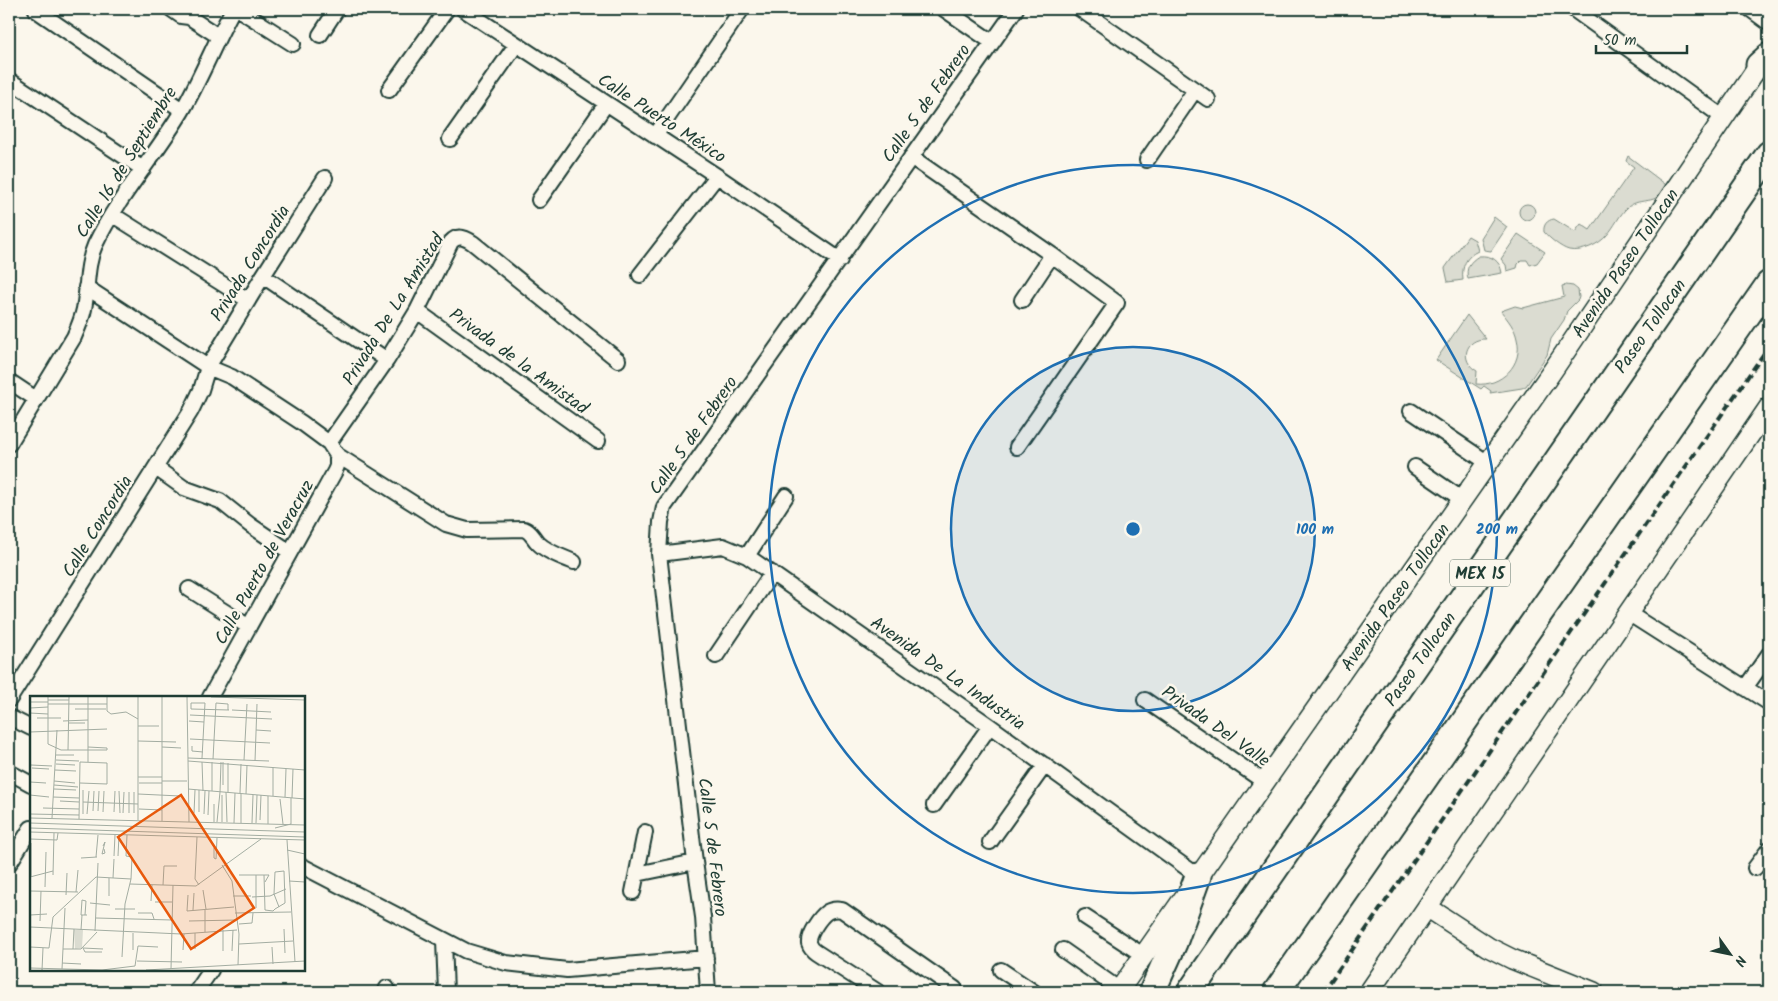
<svg xmlns="http://www.w3.org/2000/svg" width="1778" height="1001" viewBox="0 0 1778 1001" font-family="Kalam,sans-serif">
  <style>
    .green { fill: #dbdcd1; stroke: #7d8c82 }
    .lines { fill: none; stroke-linecap: round; stroke-linejoin: round }
    .street-casing { stroke: #1f3d34; stroke-width: 18 }
    .secondary-casing { stroke: #1f3d34; stroke-width: 22 }
    .highway-casing { stroke: #1f3d34; stroke-width: 29 }
    .street { stroke: #fbf7ec; stroke-width: 14 }
    .secondary { stroke: #fbf7ec; stroke-width: 19 }
    .highway { stroke: #fbf7ec; stroke-width: 25 }
    .rail { stroke: #1f3d34; stroke-width: 4; stroke-dasharray: 8 4; stroke-linecap: butt }
    .ring { fill: none; stroke: #1f6fb2; stroke-width: 2.5 }
    .labels { text-anchor: middle; stroke-width: 5; stroke-linejoin: round; paint-order: stroke }
    .shield { fill: #fbf7ec; stroke: #61756b; stroke-width: 1 }
    .shield-label { font-size: 16px; font-weight: bold; fill: #1f3d34 }
    .street-label { font-size: 18px; fill: #1f3d34; stroke: #fbf7ec }
    .inset-road { fill: none; stroke: #a3ada2; stroke-width: 1 }
    .view { fill: #e8590c; fill-opacity: 0.15; stroke: #e8590c; stroke-width: 2.5 }
    .inset-edge { fill: none; stroke: #1f3d34; stroke-width: 2.5 }
    .centre { fill: #1f6fb2; stroke: #fbf7ec; stroke-width: 2.5 }
    .ring-label { font-size: 15px; text-anchor: middle; font-weight: bold; fill: #1f6fb2; stroke: #fbf7ec; stroke-width: 5; stroke-linejoin: round; paint-order: stroke }
  </style>
  <rect width="100%" height="100%" fill="#fbf7ec"/>
  <filter id="ink" filterUnits="userSpaceOnUse"><feTurbulence type="fractalNoise" baseFrequency=".02" numOctaves="2"/><feDisplacementMap in="SourceGraphic" scale="10" xChannelSelector="R" yChannelSelector="G"/><feConvolveMatrix kernelMatrix="1 2 1 2 8 2 1 2 1" color-interpolation-filters="sRGB"/></filter>
  <g filter="url(#ink)">
    <path class="green" d="M 1628,156 L 1665,184 L 1667,187 C 1655,207 1642,196 1628,207 C 1619,215 1615,226 1607,235 C 1600,244 1581,253 1569,250 C 1561,248 1549,238 1544,232 C 1543,225 1547,220 1554,219 L 1575,232 L 1581,224 L 1590,230 L 1634,167 L 1626,161 Z
      M1519 212a8 8 0 1 1 16 0a8 8 0 1 1-16 0Z
      M 1494,217 L 1507,227 L 1491,251 L 1484,250 L 1481,238 Z
      M 1518,234 L 1545,252 L 1537,263 L 1530,265 L 1527,260 L 1522,260 L 1518,264 L 1517,268 L 1507,271 L 1506,265 L 1501,259 Z
      M 1468,236 L 1475,240 L 1478,251 C 1466,256 1461,267 1463,280 L 1448,282 L 1445,268 Z
      M 1479,256 C 1491,255 1500,260 1502,273 L 1468,279 C 1465,268 1470,261 1479,256 Z
      M 1566,285 L 1573,286 L 1578,290 L 1579,297 L 1578,300 L 1567,311 L 1564,320 L 1551,339 L 1547,355 L 1526,386 L 1522,388 L 1490,393 L 1491,391 L 1484,386 L 1481,389 L 1436,360 L 1467,315 L 1486,339 C 1465,338 1459,361 1477,371 L 1476,384 C 1501,387 1524,364 1517,339 C 1515,328 1508,320 1501,311 L 1515,306 L 1523,308 L 1564,297 L 1562,286 Z"/>
    <g class="lines">
      <g class="street-casing">
        <path id="street" d="M 171,9 L 181,16 L 189,17 L 218,36
          M 238,9 L 293,44
          M 463,9 L 717,176 L 840,260
          M 944,9 L 992,42
          M 1080,9 L 1208,99
          M 1573,9 L 1724,118
          M 1750,9 L 1769,23
          M 36,10 L 182,110
          M 320,35 L 337,9
          M 9,80 L 143,169
          M 389,90 L 447,9
          M 655,136 L 742,9
          M 450,139 L 516,45
          M 911,157 L 1052,255 L 1117,303 L 1017,447
          M 1147,160 L 1195,90
          M 539,200 L 606,104
          M 113,215 L 248,300
          M 640,275 L 717,176
          M 263,276 L 387,360
          M 86,287 L 208,367 L 232,377 L 302,423 L 329,443 L 337,455 L 337,466 L 335,471 L 210,697
          M 1022,300 L 1052,255
          M 417,311 L 598,441
          M 9,381 L 36,399
          M 1411,411 L 1488,463
          M 329,443 L 387,360 L 417,311 L 451,242 C 458,234 466,238 473,243 L 618,360
          M 9,444 L 74,337 C 78,328 82,319 84,309 C 88,288 86,265 95,245 C 118,197 155,156 182,111 C 201,78 215,42 233,9
          M 337,455 L 446,524 L 467,530 L 524,529 C 532,532 532,537 538,543 C 547,552 562,557 574,562
          M 1415,467 L 1463,500
          M 156,468 L 184,488 L 220,501 L 250,525 L 290,552
          M 659,554 L 723,546 L 747,556 L 990,726 L 1198,876
          M 747,556 L 786,496
          M 189,589 L 249,627
          M 1628,613 L 1769,703
          M 716,656 L 772,573
          M 1745,688 L 1769,654
          M 9,700 L 191,411 L 201,390 L 208,367 L 263,276 L 325,178
          M 1145,700 L 1266,783
          M 9,717 L 31,728
          M 9,772 L 31,784
          M 934,805 L 990,726
          M 990,842 L 1045,765
          M 9,864 L 31,828
          M 304,867 L 466,951 L 506,963 L 567,970 L 706,958
          M 1755,868 L 1769,849
          M 637,874 L 695,862
          M 633,892 L 645,832
          M 1085,917 L 1143,955
          M 444,941 L 446,992
          M 1063,950 L 1120,990
          M 1001,970 L 1034,992
          M 196,992 L 211,970
          M 385,992 L 387,988
          M 708,992 L 703,917 L 695,862 L 659,554 L 661,522 L 664,507 L 1016,9
          M 878,992 L 816,952 C 813,950 810,946 809,943 C 808,934 820,917 827,912 C 832,909 837,909 842,910 L 955,989"/>
      </g>
      <g class="secondary-casing">
        <path id="secondary" d="M 1427,907 L 1488,947 L 1512,959 L 1594,992
          M 1118,992 L 1553,370 L 1766,55
          M 1369,992 L 1769,407"/>
      </g>
      <g class="highway-casing">
        <path id="highway" d="M 1759,65 L 1769,56
          M 1152,992 L 1174,943 L 1198,876
          M 1190,992 L 1769,154
          M 1276,992 L 1769,284"/>
      </g>
      <use href="#street" class="street"/>
      <use href="#secondary" class="secondary"/>
      <use href="#highway" class="highway"/>
      <path class="rail" d="M 1323,992 L 1769,346"/>
    </g>
  </g>
  <circle cx="1133" cy="529" r="182" fill="#1f6fb2" fill-opacity=".12"/>
  <g class="ring">
    <circle cx="1133" cy="529" r="182"/>
    <circle cx="1133" cy="529" r="364"/>
  </g>
  <g class="labels">
    <rect class="shield" x="1450" y="559.5" width="60" height="27" rx="4"/>
    <g class="shield-label">
      <text x="1480" y="579">MEX 15</text>
    </g>
    <g class="street-label">
      <text transform="translate(926 103) rotate(-55)" y="6">Calle 5 de Febrero</text>
      <text transform="translate(662 118) rotate(33)" y="6">Calle Puerto México</text>
      <text transform="translate(126 162) rotate(-58)" y="6">Calle 16 de Septiembre</text>
      <text transform="translate(250 263) rotate(-58)" y="6">Privada Concordia</text>
      <text transform="translate(1625 263) rotate(-56)" y="6">Avenida Paseo Tollocan</text>
      <text transform="translate(393 309) rotate(-58)" y="6">Privada De La Amistad</text>
      <text transform="translate(1650 326) rotate(-55)" y="6">Paseo Tollocan</text>
      <text transform="translate(519 361) rotate(36)" y="6">Privada de la Amistad</text>
      <text transform="translate(693 435) rotate(-55)" y="6">Calle 5 de Febrero</text>
      <text transform="translate(97 526) rotate(-58)" y="6">Calle Concordia</text>
      <text transform="translate(264 562) rotate(-61)" y="6">Calle Puerto de Veracruz</text>
      <text transform="translate(1395 597) rotate(-55)" y="6">Avenida Paseo Tollocan</text>
      <text transform="translate(1420 659) rotate(-55)" y="6">Paseo Tollocan</text>
      <text transform="translate(948 673) rotate(35)" y="6">Avenida De La Industria</text>
      <text transform="translate(1216 726) rotate(35)" y="6">Privada Del Valle</text>
      <text transform="translate(713 847) rotate(83)" y="6">Calle 5 de Febrero</text>
    </g>
  </g>
  <g transform="translate(30 696)">
    <rect width="275" height="275" fill="#fbf7ec"/>
    <path d="M 44,234 L 53,234 L 52,252 L 45,253 Z" fill="#dbdcd1"/>
    <path class="inset-road" d="M 18,1 L 18,48 L 31,54 L 77,54 L 77,52 L 58,51M 77,1 L 77,15 L 81,18 L 96,16 L 108,23M 132,1 L 132,125M 157,1 L 159,126M 181,1 L 275,4M 18,4 L 39,4M 0,6 L 18,6M 18,8 L 77,8M 0,12 L 18,11M 45,13 L 76,13M 161,13 L 161,7 L 175,7 L 172,62M 161,13 L 199,14M 202,14 L 241,16M 0,17 L 18,18M 160,19 L 242,23M 7,22 L 31,22M 33,25 L 58,24M 159,25 L 174,26M 39,27 L 55,27M 108,30 L 129,30M 226,34 L 241,35M 0,36 L 77,33M 160,43 L 240,47M 0,44 L 0,89M 108,45 L 146,46M 162,50 L 162,55 L 173,56M 132,51 L 151,52M 38,54 L 39,1M 26,59 L 44,59M 158,62 L 239,65M 183,63 L 186,7 L 198,8 L 198,14M 26,64 L 49,65M 214,64 L 217,8M 158,65 L 275,74M 225,65 L 227,8M 58,66 L 58,1M 172,66 L 173,95M 26,68 L 45,69M 1,69 L 22,70M 2,72 L 19,73M 25,74 L 46,75M 108,81 L 132,81M 24,85 L 45,87M 132,85 L 157,85M 0,86 L 16,87M 109,87 L 132,87M 24,89 L 48,91M 193,89 L 193,66M 24,93 L 46,94M 158,93 L 275,103M 169,94 L 169,116M 89,95 L 90,117M 182,95 L 182,66M 190,96 L 191,66M 196,96 L 197,126M 198,97 L 198,67M 210,97 L 211,68M 108,98 L 150,100M 216,98 L 217,69M 0,99 L 19,101M 243,100 L 243,71M 23,101 L 49,102M 255,101 L 256,73M 262,102 L 263,73M 250,103 L 253,128M 30,105 L 49,106M 53,106 L 108,108M 13,112 L 49,113M 109,113 L 132,114M 63,115 L 64,95M 68,115 L 69,95M 73,116 L 74,95M 84,116 L 85,95M 93,117 L 94,96M 99,117 L 99,96M 104,117 L 104,96M 164,117 L 165,94M 0,118 L 49,119M 53,118 L 53,94M 57,118 L 59,95M 174,118 L 175,95M 178,119 L 179,95M 0,122 L 275,129M 22,122 L 27,34M 49,123 L 50,66 L 77,67 L 77,88 L 50,87M 108,124 L 108,1M 230,124 L 231,99M 184,126 L 184,108M 187,126 L 190,96M 192,126 L 192,99M 0,127 L 275,136M 204,127 L 205,97M 211,127 L 211,98M 222,127 L 223,99M 226,127 L 227,99M 238,128 L 238,100M 261,128 L 261,102M 0,132 L 275,141M 245,132 L 261,128M 0,136 L 275,144M 167,141 L 165,183 L 169,189M 0,143 L 27,144 L 28,137M 257,144 L 265,266M 73,150 L 75,146 L 72,158 L 75,157 L 74,153M 184,152 L 184,162 L 186,163 L 187,142M 257,154 L 275,158M 84,160 L 85,139M 88,160 L 89,139M 66,161 L 68,139M 51,162 L 67,161M 192,169 L 202,185 L 209,238 L 208,269M 23,179 L 24,137M 209,179 L 239,179 L 235,186M 226,179 L 226,212M 234,179 L 235,214 L 243,215 L 245,213 L 255,207 L 255,206 L 254,175 L 245,176 L 244,198 L 249,211M 1,180 L 1,147M 0,181 L 23,175M 83,182 L 84,163M 259,185 L 275,186M 100,188 L 166,190 L 231,143M 133,189 L 134,170 L 147,170M 15,191 L 16,156M 173,194 L 176,213M 0,195 L 48,196M 46,196 L 48,174M 36,199 L 37,177M 158,199 L 157,215 L 204,211M 79,200 L 79,182M 203,200 L 221,200M 222,201 L 240,200 L 256,193M 121,205 L 122,189M 125,206 L 142,206M 60,207 L 80,209M 85,213 L 105,213M 163,214 L 164,197M 175,214 L 175,236M 108,217 L 122,217 L 124,223M 205,217 L 261,216M 0,219 L 17,218M 55,219 L 56,205 L 52,204 L 51,219 L 57,219M 66,222 L 142,224M 10,225 L 11,195M 159,225 L 206,224M 209,228 L 222,227 L 223,217M 0,231 L 151,238 L 207,234M 254,233 L 255,257M 51,234 L 52,219M 65,235 L 68,167M 103,237 L 103,254M 209,248 L 263,245M 0,251 L 19,252 L 23,221 L 66,181 L 101,183M 242,251 L 243,268M 53,252 L 55,256 L 72,256M 53,252 L 73,253M 33,253 L 51,253 L 67,236M 43,253 L 44,233M 165,253 L 165,237M 153,254 L 154,238M 193,255 L 193,234M 202,255 L 203,234M 92,261 L 95,208 L 101,183 L 102,161 L 96,160 L 97,139M 107,265 L 152,266M 32,267 L 51,268M 0,272 L 72,274 L 105,270 L 108,250 L 128,251M 32,273 L 35,212M 141,273 L 143,189M 12,274 L 13,252M 116,274 L 275,265"/>
    <path class="view" d="M 151,99 L 224,212 L 161,253 L 88,141 Z"/>
    <rect width="275" height="275" class="inset-edge"/>
  </g>
  <circle cx="1133" cy="529" r="8" class="centre"/>
  <g class="ring-label">
    <text x="1315" y="534">100 m</text>
    <text x="1497" y="534">200 m</text>
  </g>
  <rect width="1778" height="1001" fill="none" stroke="#fbf7ec" stroke-width="30"/>
  <rect x="15" y="15" width="1748" height="971" fill="none" stroke="#1f3d34" stroke-width="2" filter="url(#ink)"/>
  <g transform="translate(1730 954) rotate(123)" stroke="#fbf7ec" stroke-width="4" paint-order="stroke">
  <path d="M0-4L9 19L0 12L-9 19Z" fill="#1f3d34"/>
  <text y="-8" font-size="14" font-weight="bold" text-anchor="middle" fill="#1f3d34">N</text>
  </g>
  <path d="M1596 45v8h91v-8" fill="none" stroke="#1f3d34" stroke-width="2.5"/>
  <text x="1603" y="45" font-size="15" fill="#1f3d34" stroke="#fbf7ec" stroke-width="4" paint-order="stroke">50 m</text>
</svg>
